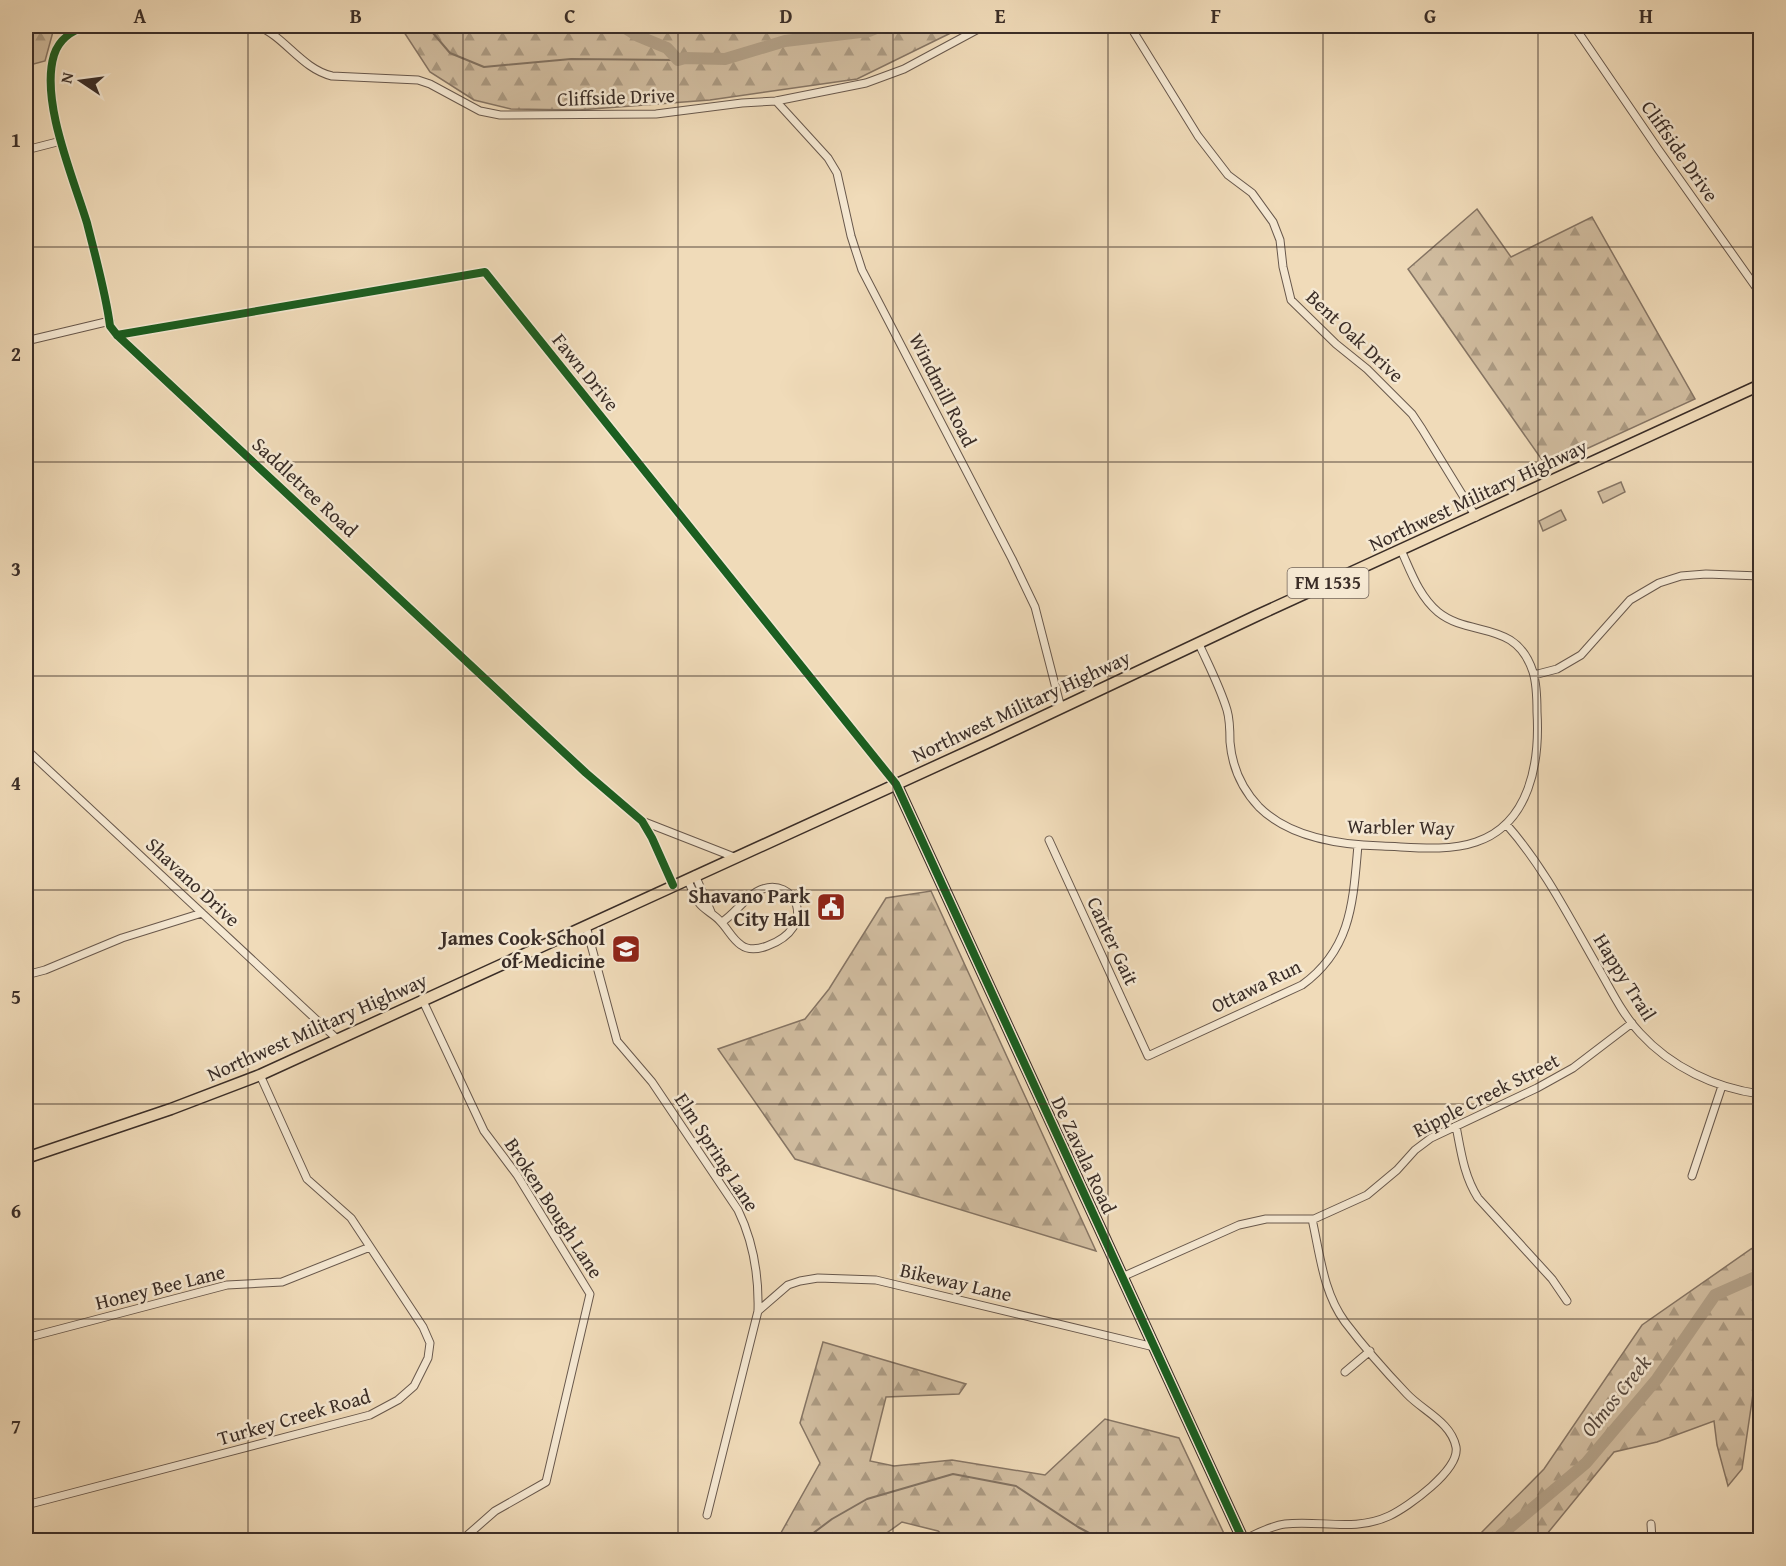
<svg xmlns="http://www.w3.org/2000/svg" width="1786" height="1566" viewBox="0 0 1786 1566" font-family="'Gentium Book Plus',serif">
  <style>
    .forest { fill: url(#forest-firs); stroke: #867564; stroke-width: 1.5 }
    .pitch { fill: #d1bda0; stroke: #867564; stroke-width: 1.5 }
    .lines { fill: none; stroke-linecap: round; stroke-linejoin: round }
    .stream { stroke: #827261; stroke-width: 2 }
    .river { stroke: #b2a087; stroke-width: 12 }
    .minor-casing { stroke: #68584c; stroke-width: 9 }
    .secondary-casing { stroke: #3a2d27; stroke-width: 13 }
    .primary-casing { stroke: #3a2d27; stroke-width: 13 }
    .minor { stroke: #f5e8d2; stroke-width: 7 }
    .secondary { stroke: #f5e8d2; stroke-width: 10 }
    .primary { stroke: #f0dbb9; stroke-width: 10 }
    .cycleway-casing { stroke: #f5e8d2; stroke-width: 11 }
    .cycleway { stroke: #1b5e20; stroke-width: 8 }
    .grid { fill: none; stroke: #3a2d27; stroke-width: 1.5; stroke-opacity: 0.55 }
    .labels { text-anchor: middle; stroke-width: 5; stroke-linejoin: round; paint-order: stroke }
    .shield { fill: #f5e8d2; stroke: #72655a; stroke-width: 1.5 }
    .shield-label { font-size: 18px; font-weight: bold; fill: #3a2d27 }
    .street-label { font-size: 20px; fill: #3a2d27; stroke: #f5e8d2 }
    .poi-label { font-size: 20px; font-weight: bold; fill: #3a2d27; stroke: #f5e8d2; text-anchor: end }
    .water-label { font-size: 21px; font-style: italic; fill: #584a3f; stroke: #f5e8d2 }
    .neatline { fill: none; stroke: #3a2d27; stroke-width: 2 }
    .grid-label { font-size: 20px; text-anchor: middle; font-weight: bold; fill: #3a2d27 }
  </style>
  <defs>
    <pattern id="forest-firs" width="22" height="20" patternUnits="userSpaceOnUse" patternTransform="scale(1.5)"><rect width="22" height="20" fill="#d1bda0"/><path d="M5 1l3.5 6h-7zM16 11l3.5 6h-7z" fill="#ab9a82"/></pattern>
  </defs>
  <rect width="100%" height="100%" fill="#f0dbb9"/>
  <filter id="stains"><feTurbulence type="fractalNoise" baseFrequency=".00333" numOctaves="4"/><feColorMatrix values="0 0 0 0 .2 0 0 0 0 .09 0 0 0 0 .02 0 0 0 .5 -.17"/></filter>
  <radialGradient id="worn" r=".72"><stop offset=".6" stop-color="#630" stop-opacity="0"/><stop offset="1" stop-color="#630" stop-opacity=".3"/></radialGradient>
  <path class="forest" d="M 26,26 L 51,26 L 54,28 L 45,61 L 26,66 Z
    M 400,26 L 965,26 L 857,79 L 710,100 L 579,110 L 511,109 L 474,100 L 430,72 Z
    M 1477,209 L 1511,257 L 1592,217 L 1695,399 L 1547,467 L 1408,269 Z
    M 931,891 L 1096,1251 L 795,1159 L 718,1049 L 805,1019 L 829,989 L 886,898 Z
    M 1760,1245 L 1760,1382 L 1753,1394 L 1742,1469 L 1728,1486 L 1717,1445 L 1714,1421 L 1657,1442 L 1614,1452 L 1542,1540 L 1471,1540 L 1480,1534 L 1544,1469 L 1642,1325 L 1751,1249 Z
    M 823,1342 L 966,1384 L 959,1394 L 886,1397 L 870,1461 L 894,1466 L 952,1460 L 1045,1475 L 1105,1419 L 1179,1438 L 1227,1540 L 948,1540 L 938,1531 L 902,1522 L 877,1540 L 777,1540 L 820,1463 L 800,1423 Z"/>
  <path class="pitch" d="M 1621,482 L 1625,492 L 1603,503 L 1598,492 Z
    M 1561,510 L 1566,520 L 1543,531 L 1539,521 Z"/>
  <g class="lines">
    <path class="stream" d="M 427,26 L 450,53 L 484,67 L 571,59 L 678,60
      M 804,1540 L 832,1519 L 867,1499 L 953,1474 L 1016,1486 L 1078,1527 L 1102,1540"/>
    <path class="river" d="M 622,26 L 638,36 L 667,48 L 678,60 L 685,58 L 725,59 L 785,41 L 869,31 L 881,26
      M 1495,1540 L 1586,1463 L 1657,1379 L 1715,1295 L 1760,1275"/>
    <g class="minor-casing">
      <path id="minor" d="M 87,26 C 73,30 59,39 54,55 C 40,101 73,177 87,223 C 95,255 106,294 110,326 L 117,335 L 586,773 L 642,821 L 652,838 L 673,885
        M 258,26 C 285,37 302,69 332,76 L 418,80 L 430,84 L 480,111 L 500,115 L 656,114 L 742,103 L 776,101 L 866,83 L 904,69 L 984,26
        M 1130,26 L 1198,136 L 1228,175 L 1252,193 L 1273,222 L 1280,240 L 1283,267 L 1291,300 L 1336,344 L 1367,369 L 1412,414 L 1422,429 L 1476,517
        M 1574,26 L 1658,149 L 1760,293
        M 776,101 L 828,158 L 837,173 L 851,236 L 862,270 L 1012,559 L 1035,607 L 1061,708
        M 26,150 L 61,141
        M 117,335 L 485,272 L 896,784
        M 26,341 L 110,321
        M 1199,644 C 1209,666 1220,687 1227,710 C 1230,720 1230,731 1230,742 C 1232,766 1242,789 1259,807 C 1290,838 1340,845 1382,846 C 1412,847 1447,852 1476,842 C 1530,824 1540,762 1537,712 C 1537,699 1537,685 1533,672 C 1516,619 1470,638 1438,612 C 1419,596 1411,572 1401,550
        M 1534,675 L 1557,669 L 1581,655 L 1630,600 L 1659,583 L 1681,576 L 1706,574 L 1760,576
        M 26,749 L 337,1039
        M 642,821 L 734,857
        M 1506,824 C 1545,868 1571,921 1600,971 C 1612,992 1623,1015 1640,1033 C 1671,1067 1715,1088 1760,1094
        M 1049,840 L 1148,1056 L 1302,985 C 1352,949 1353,901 1358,845
        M 695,875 L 711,912
        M 687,879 C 691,886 694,896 699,903 C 704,910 714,914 720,921 C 728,929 732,939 741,945 C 749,951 759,949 767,946 C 820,927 795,875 760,890 C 747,895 735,914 722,922
        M 586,926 L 617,1041 L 652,1082 L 738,1210 C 754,1243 759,1275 758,1311 L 707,1515
        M 26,975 L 45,970 L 122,938 L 202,913
        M 422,999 L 484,1131 L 517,1175 L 590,1294 L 546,1482 L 495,1511 L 462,1540
        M 1456,1126 C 1461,1152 1464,1176 1478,1198 L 1552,1279 L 1567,1301
        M 1692,1176 L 1722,1086
        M 1122,1277 L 1239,1225 L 1266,1219 L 1314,1219 L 1367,1195 L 1397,1170 L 1415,1150 L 1431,1138 L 1537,1088 L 1573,1068 L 1632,1023
        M 758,1311 L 788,1285 L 800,1281 L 818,1278 L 876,1280 L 1154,1347
        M 26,1338 L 227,1285 L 282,1282 L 370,1247
        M 1345,1372 L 1370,1351
        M 30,1504 L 370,1415 L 398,1400 L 414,1386 L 428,1358 L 430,1343 L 423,1327 L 351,1218 L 307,1179 L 260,1075
        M 1651,1524 L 1652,1540
        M 1243,1540 C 1256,1534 1270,1526 1285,1524 C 1320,1520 1355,1532 1389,1516 C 1408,1507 1460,1470 1456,1447 C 1451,1422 1423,1411 1407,1394 C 1386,1372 1364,1347 1345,1322 C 1323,1292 1320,1254 1312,1219"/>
    </g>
    <g class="secondary-casing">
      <path id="secondary" d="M 896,784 L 1243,1540"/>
    </g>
    <g class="primary-casing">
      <path id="primary" d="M 26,1158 L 171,1109 L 260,1075 L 991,741 L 1256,616 L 1760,385"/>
    </g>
    <use href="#minor" class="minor"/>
    <use href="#secondary" class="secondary"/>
    <use href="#primary" class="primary"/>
    <g class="cycleway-casing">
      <path id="cycleway" d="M 87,26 C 73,30 59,39 54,55 C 40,101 73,177 87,223 C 95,255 106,294 110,326 L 117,335 L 586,773 L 642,821 L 652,838 L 673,885
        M 117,335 L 485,272 L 896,784 L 1243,1540"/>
    </g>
    <use href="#cycleway" class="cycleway"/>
  </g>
  <path class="grid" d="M 248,26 L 248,1540M 463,26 L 463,1540M 678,26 L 678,1540M 893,26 L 893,1540M 1108,26 L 1108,1540M 1323,26 L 1323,1540M 1538,26 L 1538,1540M 26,247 L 1760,247M 26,462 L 1760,462M 26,676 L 1760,676M 26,890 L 1760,890M 26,1104 L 1760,1104M 26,1319 L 1760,1319"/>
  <defs>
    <g id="civic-square" transform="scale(1.5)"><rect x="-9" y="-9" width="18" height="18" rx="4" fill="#8f2418" stroke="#f5e8d2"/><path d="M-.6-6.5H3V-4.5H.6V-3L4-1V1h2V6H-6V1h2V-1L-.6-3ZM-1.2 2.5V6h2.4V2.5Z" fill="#fff"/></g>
    <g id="school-square" transform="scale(1.5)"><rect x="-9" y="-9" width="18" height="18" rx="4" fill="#8f2418" stroke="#f5e8d2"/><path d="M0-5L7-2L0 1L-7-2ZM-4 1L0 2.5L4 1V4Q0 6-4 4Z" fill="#fff"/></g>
  </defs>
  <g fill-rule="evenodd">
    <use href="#civic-square" x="831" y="907"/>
    <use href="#school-square" x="626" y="949"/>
  </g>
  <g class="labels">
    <rect class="shield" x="1287.5" y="568" width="81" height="30" rx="4.5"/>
    <g class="shield-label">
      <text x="1328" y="589">FM 1535</text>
    </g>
    <g class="street-label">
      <text transform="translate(616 97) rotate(-2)" y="7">Cliffside Drive</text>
      <text transform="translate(1680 151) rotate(55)" y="7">Cliffside Drive</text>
      <text transform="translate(1355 336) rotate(43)" y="7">Bent Oak Drive</text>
      <text transform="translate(586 372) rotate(51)" y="7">Fawn Drive</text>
      <text transform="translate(943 390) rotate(63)" y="7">Windmill Road</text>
      <text transform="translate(305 487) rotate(43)" y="7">Saddletree Road</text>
      <text transform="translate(1478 495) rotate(-25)" y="7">Northwest Military Highway</text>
      <text transform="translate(1021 706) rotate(-25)" y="7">Northwest Military Highway</text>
      <text transform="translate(1401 827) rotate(1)" y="7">Warbler Way</text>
      <text transform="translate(193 882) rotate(43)" y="7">Shavano Drive</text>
      <text transform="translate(1113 941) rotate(65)" y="7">Canter Gait</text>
      <text transform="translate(1625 977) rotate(58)" y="7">Happy Trail</text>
      <text transform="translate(1256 986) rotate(-26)" y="7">Ottawa Run</text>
      <text transform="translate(317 1027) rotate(-24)" y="7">Northwest Military Highway</text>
      <text transform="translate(1486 1095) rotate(-27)" y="7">Ripple Creek Street</text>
      <text transform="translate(717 1152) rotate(57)" y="7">Elm Spring Lane</text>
      <text transform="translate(1084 1155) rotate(65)" y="7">De Zavala Road</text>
      <text transform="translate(554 1208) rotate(57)" y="7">Broken Bough Lane</text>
      <text transform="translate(956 1282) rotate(13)" y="7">Bikeway Lane</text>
      <text transform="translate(160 1287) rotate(-14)" y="7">Honey Bee Lane</text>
      <text transform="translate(294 1417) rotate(-16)" y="7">Turkey Creek Road</text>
    </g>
    <g class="poi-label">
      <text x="810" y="903">Shavano Park<tspan x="810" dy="23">City Hall</tspan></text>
      <text x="605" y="945">James Cook School<tspan x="605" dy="23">of Medicine</tspan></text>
    </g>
    <g class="water-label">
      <text transform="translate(1616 1396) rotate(-51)" y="7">Olmos Creek</text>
    </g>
  </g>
  <rect width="1786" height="1566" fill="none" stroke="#f0dbb9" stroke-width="66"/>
  <g transform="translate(81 81) rotate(283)" stroke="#f5e8d2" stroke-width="4.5" paint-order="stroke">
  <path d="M0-4.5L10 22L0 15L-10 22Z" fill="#3a2d27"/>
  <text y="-9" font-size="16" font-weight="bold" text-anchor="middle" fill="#3a2d27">N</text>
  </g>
  <rect x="33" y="33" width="1720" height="1500" class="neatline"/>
  <g class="grid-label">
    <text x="140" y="23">A</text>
    <text x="356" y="23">B</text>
    <text x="570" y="23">C</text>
    <text x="786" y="23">D</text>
    <text x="1000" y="23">E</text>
    <text x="1216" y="23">F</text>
    <text x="1430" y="23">G</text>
    <text x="1646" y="23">H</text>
    <text x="16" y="147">1</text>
    <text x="16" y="361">2</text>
    <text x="16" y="576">3</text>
    <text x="16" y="790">4</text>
    <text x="16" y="1004">5</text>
    <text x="16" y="1218">6</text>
    <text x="16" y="1433">7</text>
  </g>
  <rect width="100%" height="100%" filter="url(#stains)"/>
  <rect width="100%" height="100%" fill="url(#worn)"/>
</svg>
